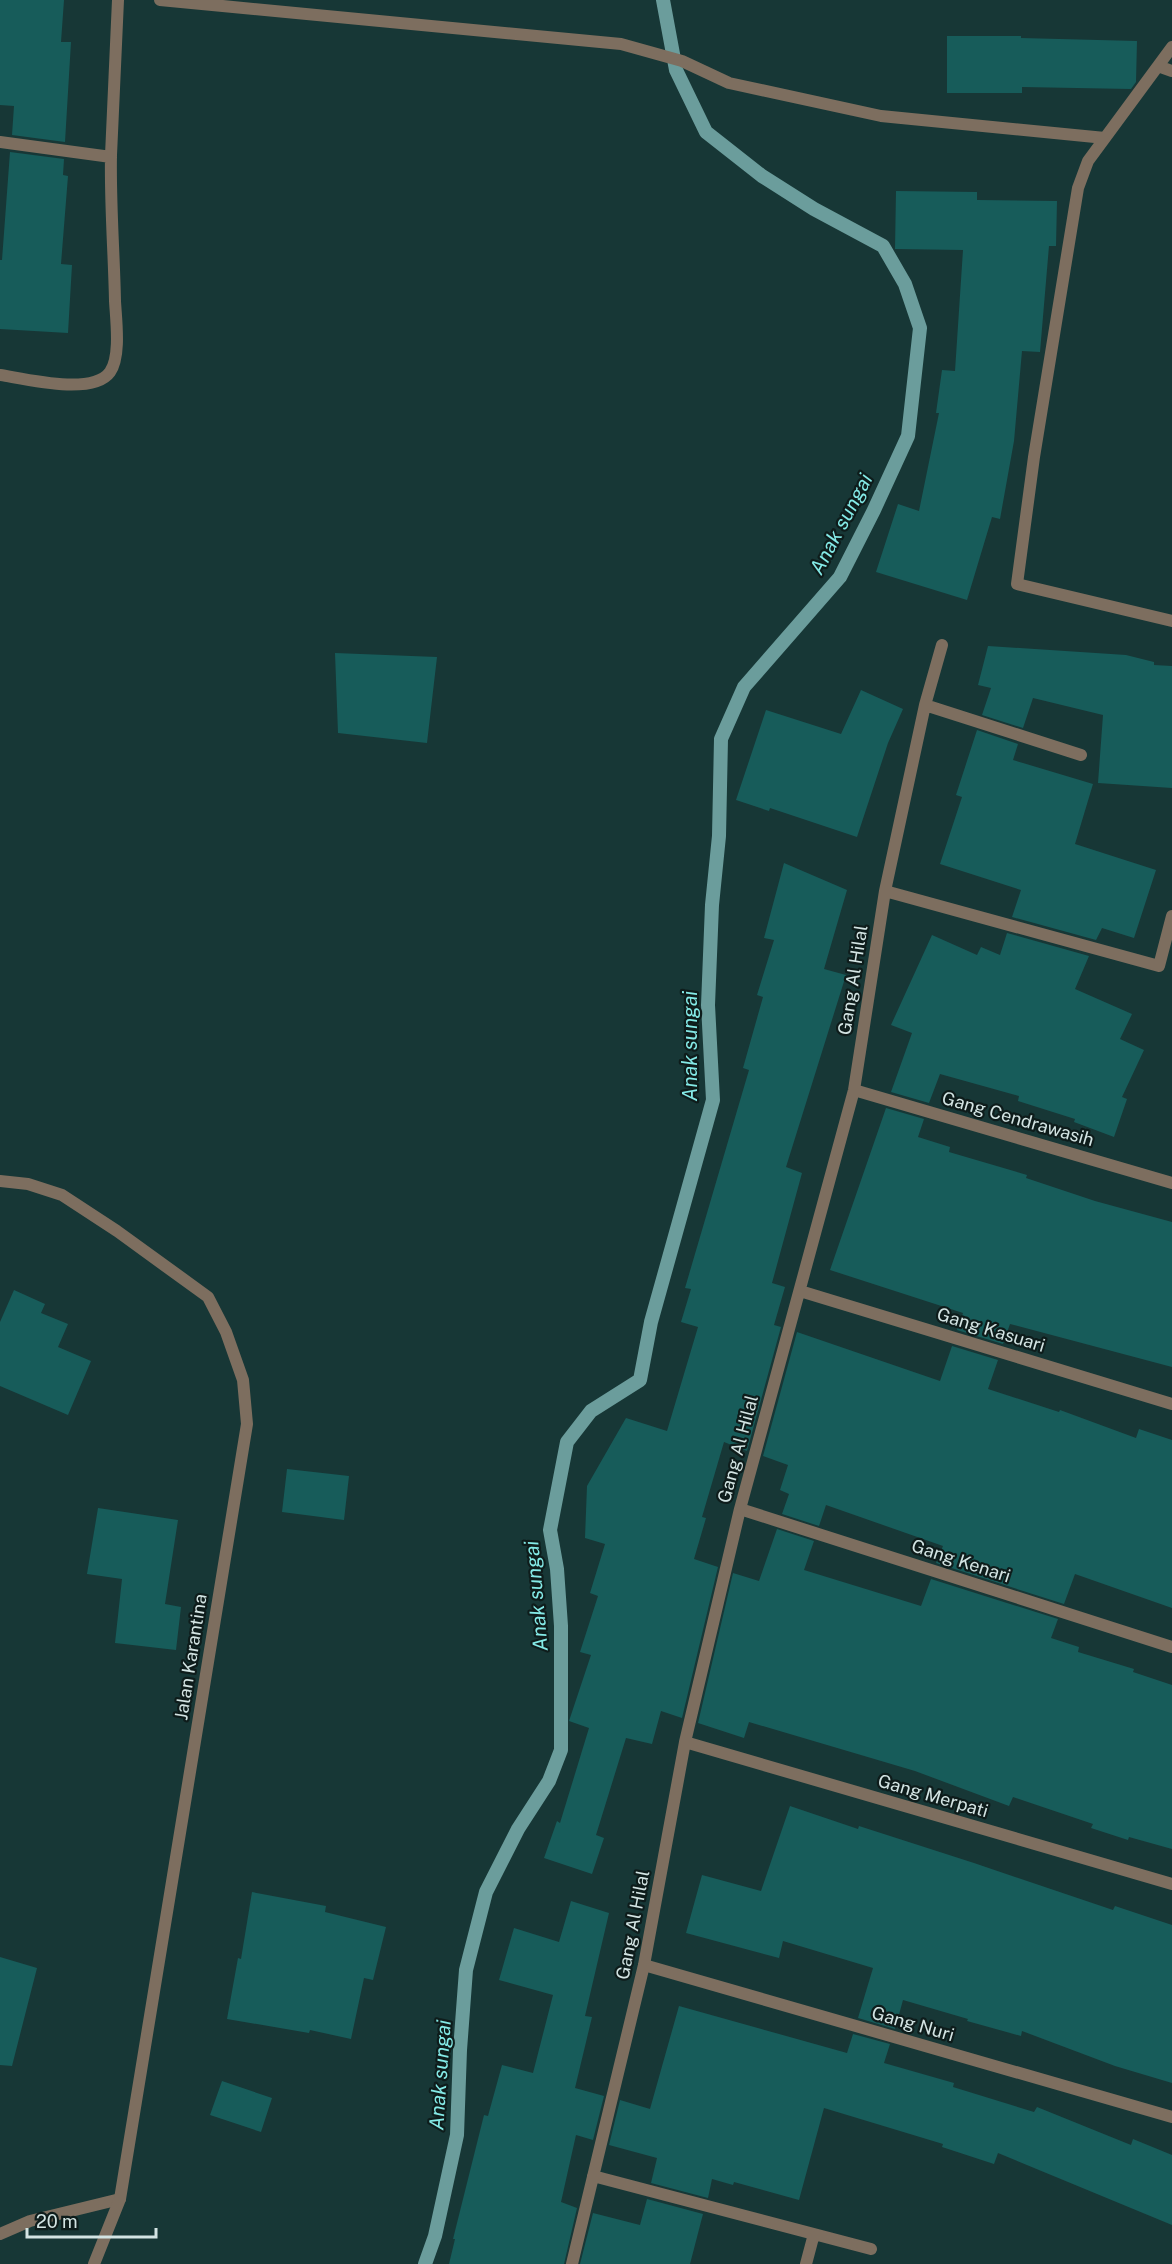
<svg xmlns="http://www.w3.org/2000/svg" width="1172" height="2264" viewBox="0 0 1172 2264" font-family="'Public Sans',sans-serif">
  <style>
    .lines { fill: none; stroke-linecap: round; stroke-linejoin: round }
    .stream { stroke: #6b9d9c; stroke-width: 14 }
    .building { fill: #175c5a }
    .minor { stroke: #7d6e5f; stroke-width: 12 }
    .tertiary { stroke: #7d6e5f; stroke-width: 12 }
    .labels { text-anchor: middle; stroke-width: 4.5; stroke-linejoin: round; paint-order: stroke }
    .street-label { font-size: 18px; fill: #d3e4e3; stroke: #0e1c1b }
    .water-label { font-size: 20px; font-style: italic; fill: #84eae7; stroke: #0e1c1b }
  </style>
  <rect width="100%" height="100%" fill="#173736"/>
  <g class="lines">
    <path class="stream" d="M 425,2264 L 435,2236 L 457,2135 L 460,2050 L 466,1970 L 486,1892 L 518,1829 L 549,1781 L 561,1750 L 561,1626 L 557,1569 L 550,1530 L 567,1442 L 591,1411 L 640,1380 L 651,1322 L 713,1100 L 708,1005 L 712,905 L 719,836 L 721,739 L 744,687 L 840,577 L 874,510 L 908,436 L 920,328 L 905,284 L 883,246 L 814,209 L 762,176 L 706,132 L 676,70 L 663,0"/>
  </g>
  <path class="building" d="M 0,0 L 64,0 L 61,42 L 71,42 L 65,142 L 12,135 L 14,106 L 0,105 Z
    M 947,36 L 1021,36 L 1021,38 L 1137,41 L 1136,82 L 1131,89 L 1022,87 L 1022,93 L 947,93 Z
    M 10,152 L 64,159 L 63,175 L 68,176 L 61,264 L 72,265 L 68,333 L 0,329 L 0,260 L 2,260 Z
    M 896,191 L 977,192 L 977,200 L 1057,201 L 1056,246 L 1049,246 L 1040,352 L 1022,351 L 1014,441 L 1000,519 L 992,517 L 967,600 L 876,572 L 898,504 L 919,511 L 939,413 L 936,413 L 942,370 L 955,371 L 963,250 L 895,249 Z
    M 988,646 L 1126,655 L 1154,662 L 1154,665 L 1172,666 L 1172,788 L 1098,783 L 1103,715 L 1033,698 L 1023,728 L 982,715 L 991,688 L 978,685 Z
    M 335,653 L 437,657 L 427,743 L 338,733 Z
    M 861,690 L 903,709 L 888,743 L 857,837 L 770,808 L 769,811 L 736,800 L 766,710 L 841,734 Z
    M 977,730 L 1018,744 L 1013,760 L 1093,784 L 1075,844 L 1156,870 L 1134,938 L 1102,928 L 1096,940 L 1012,917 L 1021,890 L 940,864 L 962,797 L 956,795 Z
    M 784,863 L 847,890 L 824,969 L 846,975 L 786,1167 L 802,1173 L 772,1283 L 785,1287 L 774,1325 L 781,1327 L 747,1451 L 724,1442 L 702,1517 L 706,1518 L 694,1559 L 718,1567 L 682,1718 L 661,1711 L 652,1744 L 626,1738 L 596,1835 L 604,1838 L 592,1874 L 544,1858 L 557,1821 L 560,1823 L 589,1728 L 569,1721 L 591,1655 L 580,1652 L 598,1596 L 590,1593 L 605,1544 L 585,1538 L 587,1486 L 626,1418 L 667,1431 L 698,1327 L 681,1322 L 691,1289 L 685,1288 L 749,1070 L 743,1068 L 763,997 L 757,995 L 774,940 L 764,938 Z
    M 1007,933 L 1089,956 L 1075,989 L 1132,1014 L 1120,1039 L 1144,1050 L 1122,1097 L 1127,1099 L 1114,1137 L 1074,1122 L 1075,1119 L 1018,1101 L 1019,1096 L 940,1074 L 929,1103 L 891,1092 L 912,1033 L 891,1025 L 932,935 L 977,955 L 981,947 L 1000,955 Z
    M 886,1108 L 924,1119 L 918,1137 L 950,1147 L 949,1152 L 1027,1175 L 1026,1178 L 1095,1201 L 1172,1222 L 1172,1367 L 1010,1324 L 1003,1344 L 957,1330 L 963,1313 L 830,1270 Z
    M 14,1290 L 45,1304 L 41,1313 L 68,1324 L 58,1347 L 91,1361 L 68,1415 L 0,1386 L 0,1322 Z
    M 797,1332 L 940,1381 L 952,1346 L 998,1360 L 988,1389 L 1059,1412 L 1060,1410 L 1136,1438 L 1139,1429 L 1172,1440 L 1172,1608 L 1075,1574 L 1064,1604 L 936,1563 L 943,1546 L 826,1505 L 819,1526 L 782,1514 L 789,1494 L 780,1490 L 788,1465 L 763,1456 Z
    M 287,1469 L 349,1476 L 344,1520 L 282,1512 Z
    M 98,1508 L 178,1520 L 165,1604 L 181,1607 L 176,1650 L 115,1643 L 122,1579 L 87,1574 Z
    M 777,1529 L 814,1541 L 804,1570 L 921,1606 L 931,1579 L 1058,1619 L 1051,1638 L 1079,1647 L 1078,1652 L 1134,1669 L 1133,1672 L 1172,1685 L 1172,1849 L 1129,1837 L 1128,1840 L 1091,1828 L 1093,1824 L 1013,1797 L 1009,1806 L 915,1771 L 749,1722 L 744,1738 L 698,1723 L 733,1573 L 759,1581 Z
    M 790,1806 L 858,1829 L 859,1826 L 974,1863 L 1113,1910 L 1115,1906 L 1172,1925 L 1172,2083 L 1115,2066 L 1022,2031 L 1021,2036 L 967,2021 L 968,2019 L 903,2000 L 895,2029 L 858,2018 L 873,1968 L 783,1941 L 779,1958 L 686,1933 L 702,1875 L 761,1891 Z
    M 252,1892 L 326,1906 L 325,1912 L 386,1927 L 373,1980 L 364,1978 L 351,2039 L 310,2030 L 309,2033 L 227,2019 L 238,1958 L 241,1959 Z
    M 571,1901 L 609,1913 L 585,2016 L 592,2017 L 575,2088 L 604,2096 L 593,2140 L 576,2135 L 561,2202 L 577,2208 L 564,2264 L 449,2264 L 455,2239 L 453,2239 L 484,2115 L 488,2116 L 502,2065 L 533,2073 L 553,1995 L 499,1980 L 514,1928 L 559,1942 Z
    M 0,1957 L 37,1968 L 12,2066 L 0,2065 Z
    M 679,2006 L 847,2053 L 853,2034 L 890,2044 L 884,2063 L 954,2083 L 953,2087 L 1034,2112 L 1037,2107 L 1131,2145 L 1133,2139 L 1172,2155 L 1172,2225 L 998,2153 L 994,2164 L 942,2147 L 943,2144 L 824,2108 L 799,2200 L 734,2182 L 733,2185 L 712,2179 L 708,2198 L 651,2183 L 657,2158 L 609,2145 L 620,2100 L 650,2109 Z
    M 222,2081 L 272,2098 L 261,2132 L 210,2115 Z
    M 647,2199 L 703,2214 L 690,2264 L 580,2264 L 593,2213 L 640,2225 Z"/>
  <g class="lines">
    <path class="minor" d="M 160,0 L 621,44 L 682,61 L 729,83 L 881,116 L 1105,138
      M 1172,47 L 1088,161 L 1078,188 L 1034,457 L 1017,584 L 1172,621
      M 1158,66 L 1172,71
      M 0,142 L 111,157
      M 0,375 C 25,379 93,396 110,372 C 121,356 116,320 115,301 C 114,252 110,203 111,155 C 113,103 116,52 118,0
      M 925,705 L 1081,755
      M 885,891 L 1159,966 L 1172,916
      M 854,1090 L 1172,1183
      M 800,1291 L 1172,1404
      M 740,1509 L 1172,1647
      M 685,1742 L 1172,1884
      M 644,1965 L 1172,2117
      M 593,2176 L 871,2249
      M 0,2234 L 30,2221 L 120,2199
      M 572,2264 L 644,1965 L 685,1742 L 740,1509 L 854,1090 L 885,891 L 925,705 L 942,645
      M 806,2264 L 814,2234"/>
    <path class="tertiary" d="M 0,1181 L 28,1184 L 62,1195 L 117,1231 L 208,1297 L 226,1332 L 243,1380 L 247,1424 L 120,2199 L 94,2264"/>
  </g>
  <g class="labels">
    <g class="street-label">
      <text transform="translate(853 980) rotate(-81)" y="6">Gang Al Hilal</text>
      <text transform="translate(1018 1119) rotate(16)" y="6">Gang Cendrawasih</text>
      <text transform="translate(991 1330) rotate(17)" y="6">Gang Kasuari</text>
      <text transform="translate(738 1449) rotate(-75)" y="6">Gang Al Hilal</text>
      <text transform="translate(961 1561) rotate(18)" y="6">Gang Kenari</text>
      <text transform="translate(191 1657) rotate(-81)" y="6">Jalan Karantina</text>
      <text transform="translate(933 1796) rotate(16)" y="6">Gang Merpati</text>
      <text transform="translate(633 1925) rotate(-79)" y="6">Gang Al Hilal</text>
      <text transform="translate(913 2024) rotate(16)" y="6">Gang Nuri</text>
    </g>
    <g class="water-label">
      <text transform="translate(841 524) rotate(-62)" y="7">Anak sungai</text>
      <text transform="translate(690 1046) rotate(-90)" y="7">Anak sungai</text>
      <text transform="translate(536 1596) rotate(-95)" y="7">Anak sungai</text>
      <text transform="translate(440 2075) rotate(-86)" y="7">Anak sungai</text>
    </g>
  </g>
  <path d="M27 2228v9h129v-9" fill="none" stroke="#d3e4e3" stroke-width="3"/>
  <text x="36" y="2228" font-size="18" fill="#d3e4e3" stroke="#0e1c1b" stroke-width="4.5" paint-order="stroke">20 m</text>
</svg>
